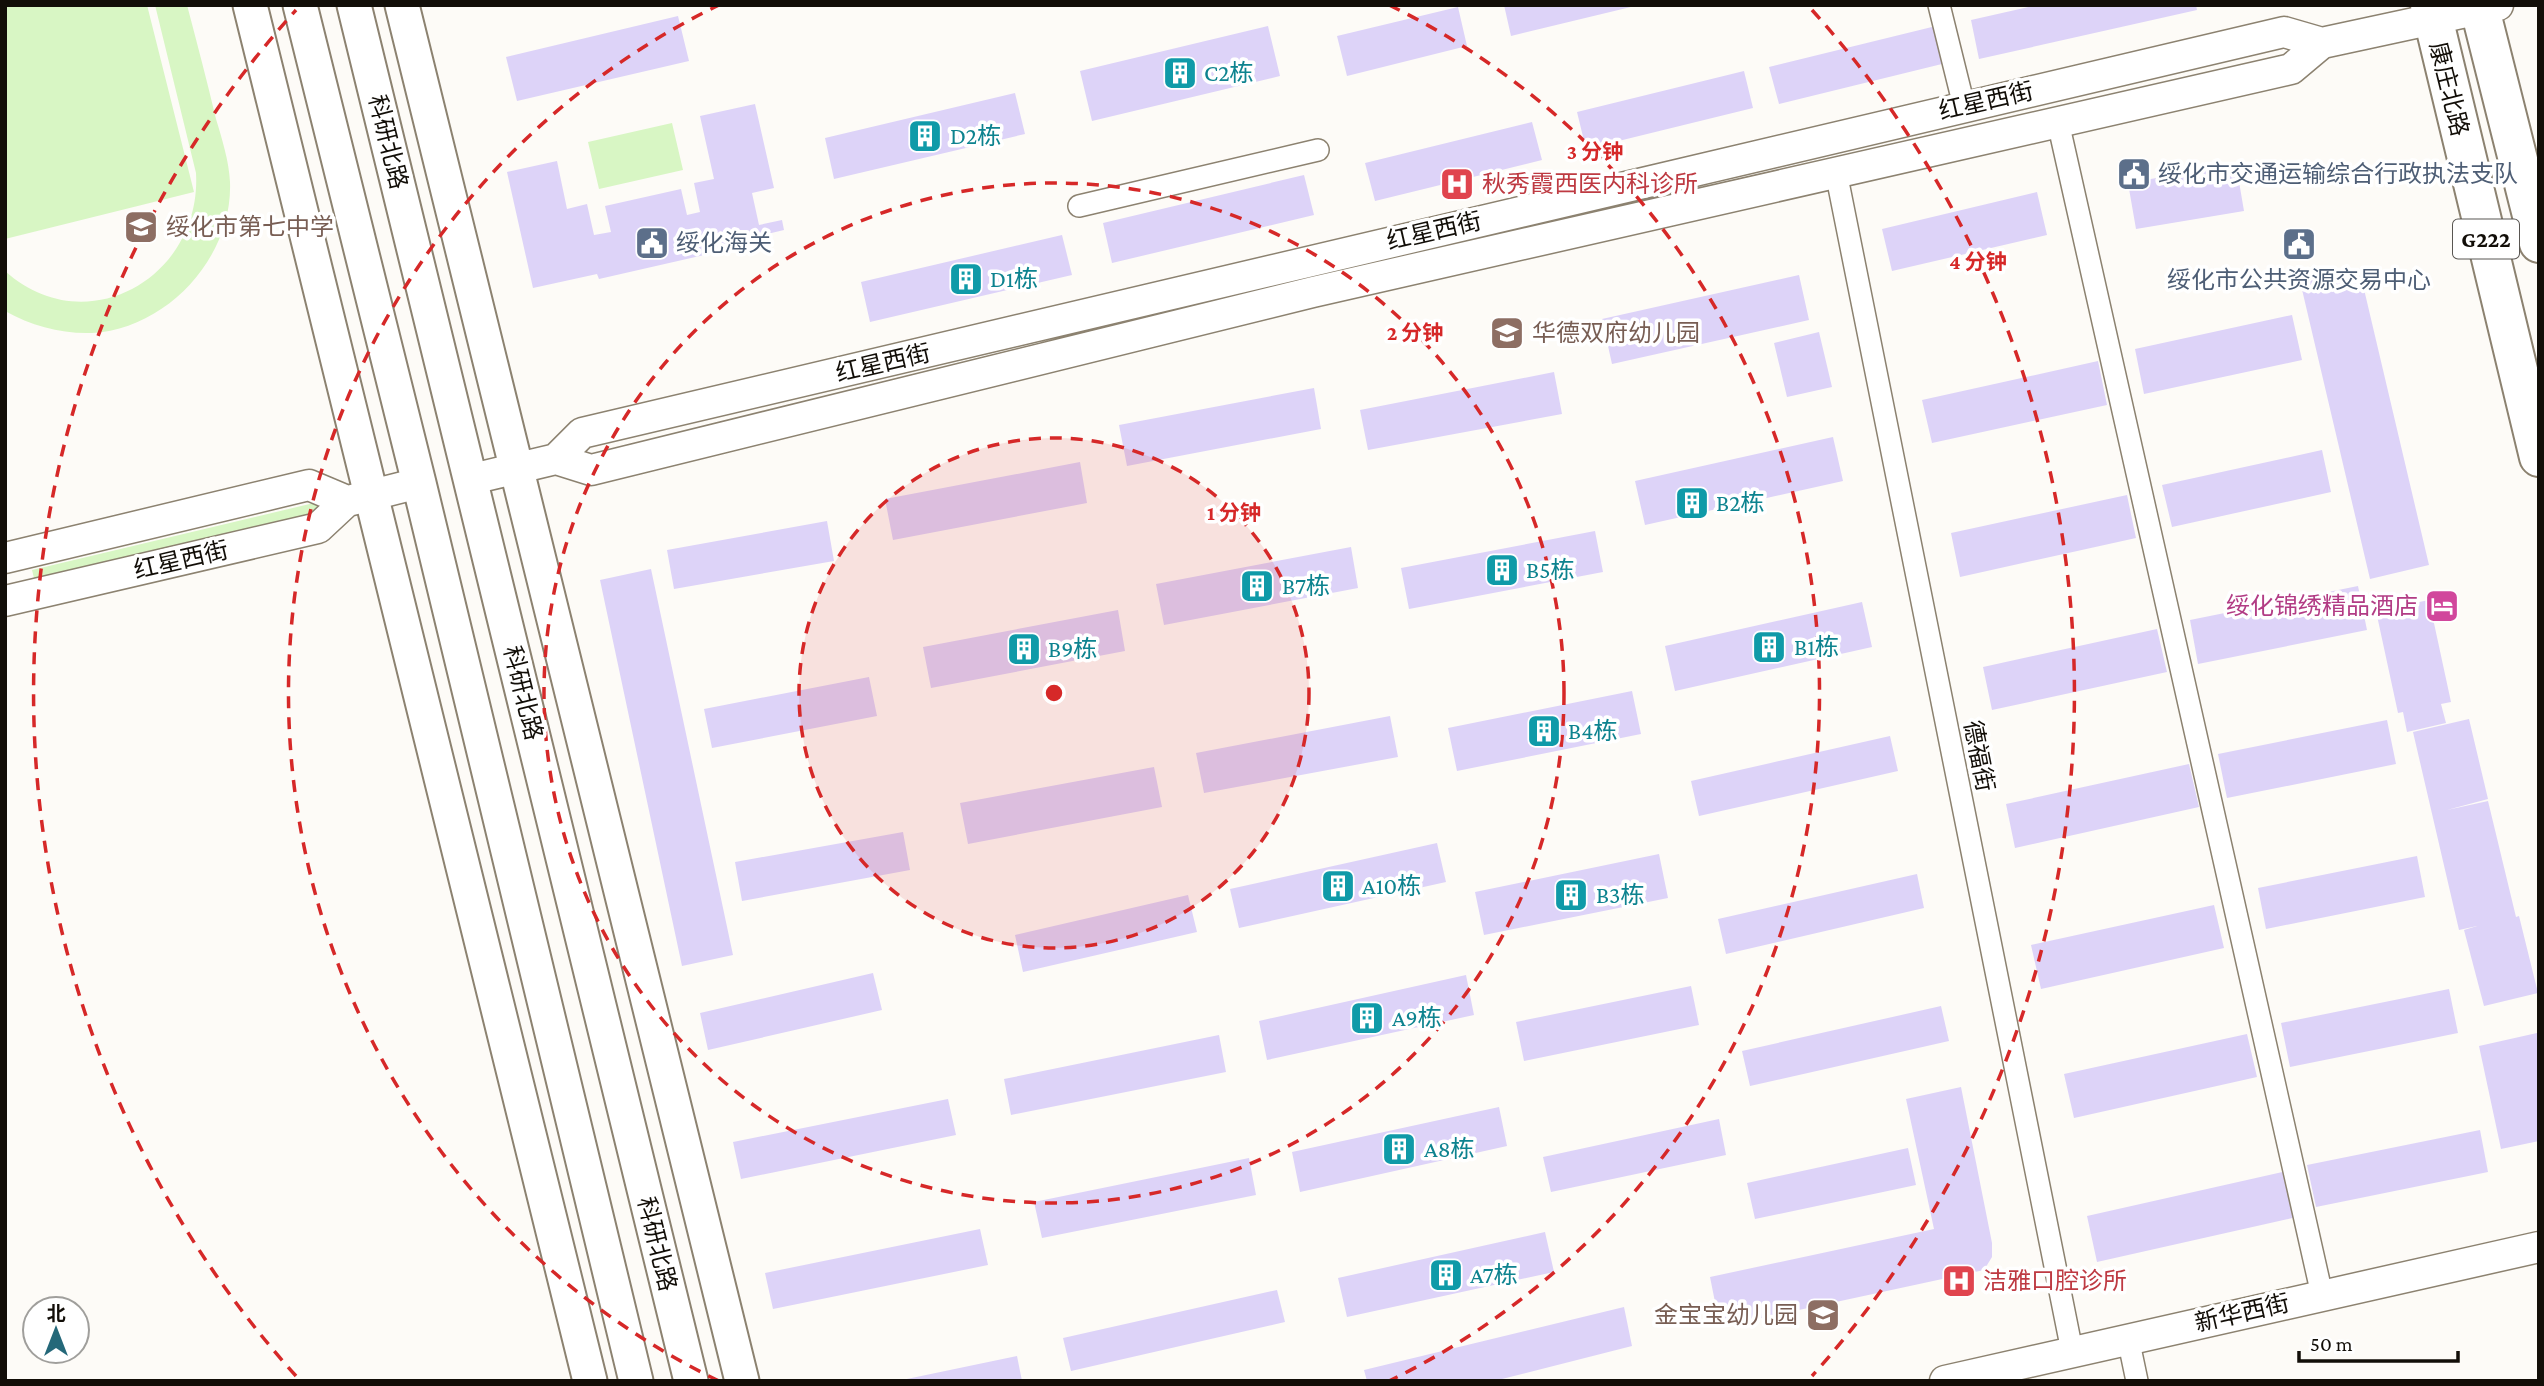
<svg xmlns="http://www.w3.org/2000/svg" width="2544" height="1386" viewBox="0 0 2544 1386" font-family="'Crimson Pro','Noto Sans SC',serif">
  <style>
    .green { fill: #d8f6c4 }
    .building { fill: #ddd3f8 }
    .lines { fill: none; stroke-linecap: round; stroke-linejoin: round }
    .street-casing { stroke: #8c8270; stroke-width: 24 }
    .secondary-casing { stroke: #8c8270; stroke-width: 33 }
    .primary-casing { stroke: #8c8270; stroke-width: 37 }
    .highway-casing { stroke: #8c8270; stroke-width: 42 }
    .street { stroke: #fff; stroke-width: 21 }
    .secondary { stroke: #fff; stroke-width: 30 }
    .primary { stroke: #fff; stroke-width: 33 }
    .highway { stroke: #fff; stroke-width: 38 }
    .ring { fill: none; stroke: #d62828; stroke-width: 3.5; stroke-dasharray: 12 9 }
    .labels { text-anchor: middle; stroke-width: 7; stroke-linejoin: round; paint-order: stroke }
    .shield { fill: #fff; stroke: #595652; stroke-width: 2 }
    .shield-label { font-size: 23px; font-weight: bold; fill: #120e08 }
    .culture-label { font-size: 24px; fill: #0d838f; stroke: #fff; text-anchor: start }
    .street-label { font-size: 24px; fill: #120e08; stroke: #fff }
    .service-label { font-size: 24px; fill: #4e5e75; stroke: #fff; text-anchor: start }
    .health-label { font-size: 24px; fill: #be3a42; stroke: #fff; text-anchor: start }
    .education-label { font-size: 24px; fill: #785e54; stroke: #fff; text-anchor: start }
    .hotel-label { font-size: 24px; fill: #b23c85; stroke: #fff; text-anchor: end }
    .centre { fill: #d62828; stroke: #fff; stroke-width: 3.5 }
    .ring-label { font-size: 21px; text-anchor: middle; font-weight: bold; fill: #d62828; stroke: #fff; stroke-width: 7; stroke-linejoin: round; paint-order: stroke }
  </style>
  <rect width="100%" height="100%" fill="#fdfbf7"/>
  <path class="green" d="M 5,5 L 147,5 L 194,192 L 5,239 Z
    M 155,5 L 187,5 C 197,43 207,81 216,119 C 222,139 229,161 230,182 C 233,257 167,329 92,333 C 61,334 32,326 5,311 L 5,271 C 86,344 202,277 196,173 Z
    M 672,123 L 683,170 L 599,189 L 588,142 Z
    M 318,502 L 321,514 L 35,582 L 32,570 Z"/>
  <path class="building" d="M 1504,5 L 1634,5 L 1635,6 L 1511,36 Z
    M 2037,5 L 2196,5 L 2197,10 L 1979,59 L 1971,20 Z
    M 1458,7 L 1467,46 L 1347,76 L 1337,36 Z
    M 678,16 L 689,61 L 517,101 L 506,57 Z
    M 1268,26 L 1280,76 L 1092,121 L 1080,71 Z
    M 1936,26 L 1946,63 L 1779,104 L 1769,67 Z
    M 1744,71 L 1753,108 L 1586,149 L 1577,112 Z
    M 1015,93 L 1025,134 L 834,179 L 825,138 Z
    M 755,104 L 774,188 L 752,193 L 759,225 L 782,220 L 784,230 L 747,239 L 748,245 L 599,279 L 597,274 L 533,288 L 507,172 L 557,161 L 567,209 L 587,204 L 594,235 L 611,232 L 605,206 L 681,189 L 687,215 L 700,212 L 694,183 L 714,179 L 700,116 Z
    M 1532,122 L 1542,160 L 1375,201 L 1365,163 Z
    M 2236,164 L 2244,211 L 2136,229 L 2128,183 Z
    M 1304,175 L 1314,215 L 1112,263 L 1103,223 Z
    M 2037,192 L 2047,235 L 1892,271 L 1882,229 Z
    M 1062,235 L 1072,275 L 870,322 L 861,282 Z
    M 2359,268 L 2429,565 L 2370,579 L 2300,281 Z
    M 1799,275 L 1809,320 L 1612,364 L 1602,319 Z
    M 2292,315 L 2302,360 L 2144,394 L 2135,349 Z
    M 1819,332 L 1832,387 L 1787,397 L 1774,343 Z
    M 2098,361 L 2107,405 L 1932,443 L 1922,400 Z
    M 1554,372 L 1562,414 L 1368,450 L 1360,410 Z
    M 1314,388 L 1321,429 L 1127,466 L 1119,425 Z
    M 1833,437 L 1843,481 L 1645,525 L 1635,481 Z
    M 2322,450 L 2331,492 L 2172,527 L 2162,485 Z
    M 1080,462 L 1087,503 L 893,540 L 885,499 Z
    M 2127,495 L 2136,538 L 1960,577 L 1951,533 Z
    M 827,521 L 834,561 L 674,589 L 667,550 Z
    M 1595,531 L 1603,572 L 1409,609 L 1401,568 Z
    M 1351,547 L 1358,588 L 1164,625 L 1156,584 Z
    M 651,569 L 733,955 L 682,966 L 600,580 Z
    M 2358,586 L 2367,630 L 2198,664 L 2190,620 Z
    M 2429,600 L 2451,702 L 2441,704 L 2446,723 L 2407,732 L 2403,712 L 2398,713 L 2376,611 Z
    M 1862,602 L 1872,647 L 1675,691 L 1665,646 Z
    M 1118,610 L 1125,651 L 931,688 L 923,647 Z
    M 2157,629 L 2167,672 L 1992,710 L 1983,667 Z
    M 869,677 L 877,716 L 712,748 L 704,709 Z
    M 1632,691 L 1641,734 L 1457,771 L 1448,728 Z
    M 1390,716 L 1398,757 L 1204,793 L 1196,753 Z
    M 2469,719 L 2488,799 L 2447,810 L 2488,801 L 2516,917 L 2519,916 L 2538,993 L 2484,1006 L 2464,930 L 2477,926 L 2459,930 L 2413,732 Z
    M 2387,720 L 2396,764 L 2227,798 L 2218,754 Z
    M 1890,736 L 1898,771 L 1699,816 L 1691,781 Z
    M 2189,764 L 2199,807 L 2015,848 L 2006,804 Z
    M 1154,767 L 1162,807 L 968,844 L 960,803 Z
    M 903,832 L 910,870 L 742,901 L 735,862 Z
    M 1437,843 L 1446,882 L 1239,928 L 1230,889 Z
    M 1659,854 L 1668,898 L 1484,935 L 1475,892 Z
    M 2417,856 L 2425,897 L 2266,929 L 2258,888 Z
    M 1917,874 L 1924,908 L 1726,954 L 1718,919 Z
    M 1188,895 L 1197,932 L 1023,972 L 1015,935 Z
    M 2214,905 L 2224,948 L 2041,989 L 2031,945 Z
    M 873,973 L 882,1010 L 708,1050 L 700,1013 Z
    M 1466,975 L 1474,1015 L 1267,1060 L 1259,1021 Z
    M 1691,986 L 1699,1025 L 1524,1061 L 1516,1022 Z
    M 2449,989 L 2458,1033 L 2290,1067 L 2281,1023 Z
    M 1941,1006 L 1949,1041 L 1750,1086 L 1742,1051 Z
    M 2537,1033 L 2539,1141 L 2501,1149 L 2479,1046 Z
    M 2247,1034 L 2257,1077 L 2074,1118 L 2064,1074 Z
    M 1219,1035 L 1226,1072 L 1011,1115 L 1004,1079 Z
    M 1961,1087 L 1992,1243 L 1992,1257 L 1984,1270 L 1720,1327 L 1710,1277 L 1934,1229 L 1906,1099 Z
    M 948,1099 L 956,1135 L 741,1179 L 733,1142 Z
    M 1499,1107 L 1507,1146 L 1300,1192 L 1292,1152 Z
    M 1719,1119 L 1726,1155 L 1551,1192 L 1543,1157 Z
    M 2480,1130 L 2488,1172 L 2316,1207 L 2307,1165 Z
    M 1908,1148 L 1916,1185 L 1755,1219 L 1747,1183 Z
    M 1249,1158 L 1256,1195 L 1042,1238 L 1034,1202 Z
    M 2291,1170 L 2301,1216 L 2097,1262 L 2087,1216 Z
    M 980,1229 L 988,1265 L 773,1309 L 765,1273 Z
    M 1545,1232 L 1554,1272 L 1347,1317 L 1338,1278 Z
    M 1277,1290 L 1285,1322 L 1071,1371 L 1063,1338 Z
    M 1624,1307 L 1632,1346 L 1494,1381 L 1367,1381 L 1364,1370 Z
    M 1017,1356 L 1022,1381 L 903,1381 L 902,1380 Z"/>
  <g class="lines">
    <g class="street-casing">
      <path id="street" d="M 1939,5 L 1964,106
        M 2058,122 L 2322,1295
        M 1836,172 L 2072,1351
        M 1079,206 L 1318,150
        M 2128,1338 L 2137,1381"/>
    </g>
    <g class="secondary-casing">
      <path id="secondary" d="M 2284,32 L 2322,43 L 2291,69 L 1313,292 L 591,470 L 556,459 L 582,433 Z
        M 2322,43 L 2498,5
        M 472,479 L 556,459
        M 348,501 L 419,483
        M 5,558 L 309,485 L 347,501 L 318,528 L 5,601
        M 1945,1381 L 2539,1247"/>
    </g>
    <g class="primary-casing">
      <path id="primary" d="M 250,5 L 590,1381
        M 300,5 L 419,483 L 636,1381
        M 354,5 L 691,1381
        M 402,5 L 742,1381"/>
    </g>
    <g class="highway-casing">
      <path id="highway" d="M 2430,5 L 2539,457
        M 2479,5 L 2539,243"/>
    </g>
    <use href="#street" class="street"/>
    <use href="#secondary" class="secondary"/>
    <use href="#primary" class="primary"/>
    <use href="#highway" class="highway"/>
  </g>
  <circle cx="1054" cy="693" r="255" fill="#d62828" fill-opacity=".12"/>
  <g class="ring">
    <circle cx="1054" cy="693" r="255"/>
    <circle cx="1054" cy="693" r="510"/>
    <path d="M719 1381A765 765 0 0 1 719 5M1389 5A765 765 0 0 1 1389 1381"/>
    <path d="M296 1376A1020 1020 0 0 1 296 10M1812 10A1020 1020 0 0 1 1812 1376"/>
  </g>
  <defs>
    <g id="building-square" transform="scale(1.75)"><rect x="-9" y="-9" width="18" height="18" rx="4" fill="#0f9aa8" stroke="#fff"/><path d="M-4-6H4V6H1V3H-1V6H-4ZM-2.5-4.3h1.7v1.8h-1.7ZM.8-4.3h1.7v1.8H.8ZM-2.5-1h1.7V.8h-1.7ZM.8-1h1.7V.8H.8Z" fill="#fff"/></g>
    <g id="civic-square" transform="scale(1.75)"><rect x="-9" y="-9" width="18" height="18" rx="4" fill="#5c6f8a" stroke="#fff"/><path d="M-.6-6.5H3V-4.5H.6V-3L4-1V1h2V6H-6V1h2V-1L-.6-3ZM-1.2 2.5V6h2.4V2.5Z" fill="#fff"/></g>
    <g id="hospital-square" transform="scale(1.75)"><rect x="-9" y="-9" width="18" height="18" rx="4" fill="#e0444e" stroke="#fff"/><path d="M-5-5h3v3.5h4V-5h3V5h-3V1.5h-4V5h-3Z" fill="#fff"/></g>
    <g id="school-square" transform="scale(1.75)"><rect x="-9" y="-9" width="18" height="18" rx="4" fill="#8d6e63" stroke="#fff"/><path d="M0-5L7-2L0 1L-7-2ZM-4 1L0 2.5L4 1V4Q0 6-4 4Z" fill="#fff"/></g>
    <g id="hotel-square" transform="scale(1.75)"><rect x="-9" y="-9" width="18" height="18" rx="4" fill="#d1479c" stroke="#fff"/><path d="M-6-4.5h1.5V1H6V5H4.5V3h-9V5H-6ZM-4 0a1.8 1.8 0 1 1 3.6 0ZM.5 0V-2.5h3Q6-2.5 6 0Z" fill="#fff"/></g>
  </defs>
  <g fill-rule="evenodd">
    <use href="#building-square" x="1180" y="73"/>
    <use href="#building-square" x="925" y="136"/>
    <use href="#civic-square" x="2134" y="174"/>
    <use href="#hospital-square" x="1457" y="184"/>
    <use href="#school-square" x="141" y="227"/>
    <use href="#civic-square" x="652" y="243"/>
    <use href="#civic-square" x="2299" y="244"/>
    <use href="#building-square" x="966" y="279"/>
    <use href="#school-square" x="1507" y="333"/>
    <use href="#building-square" x="1692" y="503"/>
    <use href="#building-square" x="1502" y="570"/>
    <use href="#building-square" x="1257" y="586"/>
    <use href="#hotel-square" x="2442" y="606"/>
    <use href="#building-square" x="1769" y="647"/>
    <use href="#building-square" x="1024" y="649"/>
    <use href="#building-square" x="1544" y="731"/>
    <use href="#building-square" x="1338" y="886"/>
    <use href="#building-square" x="1571" y="895"/>
    <use href="#building-square" x="1367" y="1018"/>
    <use href="#building-square" x="1399" y="1149"/>
    <use href="#building-square" x="1446" y="1275"/>
    <use href="#hospital-square" x="1959" y="1281"/>
    <use href="#school-square" x="1823" y="1315"/>
  </g>
  <g class="labels">
    <rect class="shield" x="2453" y="219.5" width="66" height="39" rx="5"/>
    <g class="shield-label">
      <text x="2486" y="247">G222</text>
    </g>
    <g class="culture-label">
      <text x="1204" y="81">C2栋</text>
      <text x="950" y="144">D2栋</text>
      <text x="990" y="287">D1栋</text>
      <text x="1716" y="511">B2栋</text>
      <text x="1526" y="578">B5栋</text>
      <text x="1282" y="594">B7栋</text>
      <text x="1794" y="655">B1栋</text>
      <text x="1048" y="657">B9栋</text>
      <text x="1568" y="739">B4栋</text>
      <text x="1362" y="894">A10栋</text>
      <text x="1596" y="903">B3栋</text>
      <text x="1392" y="1026">A9栋</text>
      <text x="1424" y="1157">A8栋</text>
      <text x="1470" y="1283">A7栋</text>
    </g>
    <g class="street-label">
      <text transform="translate(2449 89) rotate(76)" y="8">康庄北路</text>
      <text transform="translate(1986 101) rotate(-13)" y="8">红星西街</text>
      <text transform="translate(388 142) rotate(76)" y="8">科研北路</text>
      <text transform="translate(1434 231) rotate(-13)" y="8">红星西街</text>
      <text transform="translate(883 363) rotate(-13)" y="8">红星西街</text>
      <text transform="translate(181 560) rotate(-13)" y="8">红星西街</text>
      <text transform="translate(523 693) rotate(76)" y="8">科研北路</text>
      <text transform="translate(1979 756) rotate(79)" y="8">德福街</text>
      <text transform="translate(657 1244) rotate(76)" y="8">科研北路</text>
      <text transform="translate(2242 1313) rotate(-13)" y="8">新华西街</text>
    </g>
    <g class="service-label">
      <text x="2158" y="182">绥化市交通运输综合行政执法支队</text>
      <text x="676" y="251">绥化海关</text>
      <text x="2299" y="288" text-anchor="middle">绥化市公共资源交易中心</text>
    </g>
    <g class="health-label">
      <text x="1482" y="192">秋秀霞西医内科诊所</text>
      <text x="1983" y="1289">洁雅口腔诊所</text>
    </g>
    <g class="education-label">
      <text x="166" y="235">绥化市第七中学</text>
      <text x="1532" y="341">华德双府幼儿园</text>
      <text x="1798" y="1323" text-anchor="end">金宝宝幼儿园</text>
    </g>
    <g class="hotel-label">
      <text x="2418" y="614">绥化锦绣精品酒店</text>
    </g>
  </g>
  <circle cx="1054" cy="693" r="10" class="centre"/>
  <g class="ring-label">
    <text x="1595" y="159">3 分钟</text>
    <text x="1978" y="269">4 分钟</text>
    <text x="1415" y="340">2 分钟</text>
    <text x="1234" y="520">1 分钟</text>
  </g>
  <rect width="2544" height="1386" fill="none" stroke="#120e08" stroke-width="14"/>
  <g transform="translate(56 1330)"><circle r="33" fill="#ffffff" stroke="#a09f9c" stroke-width="2"/>
  <path d="M0-5L12 26L0 18L-12 26Z" fill="#246879"/>
  <text y="-10" font-size="19" font-weight="bold" text-anchor="middle" fill="#120e08">北</text>
  </g>
  <path d="M2299 1351v10h159v-10" fill="none" stroke="#120e08" stroke-width="3.5"/>
  <text x="2310" y="1351" font-size="21" fill="#120e08" stroke="#ffffff" stroke-width="5" paint-order="stroke">50 m</text>
</svg>
